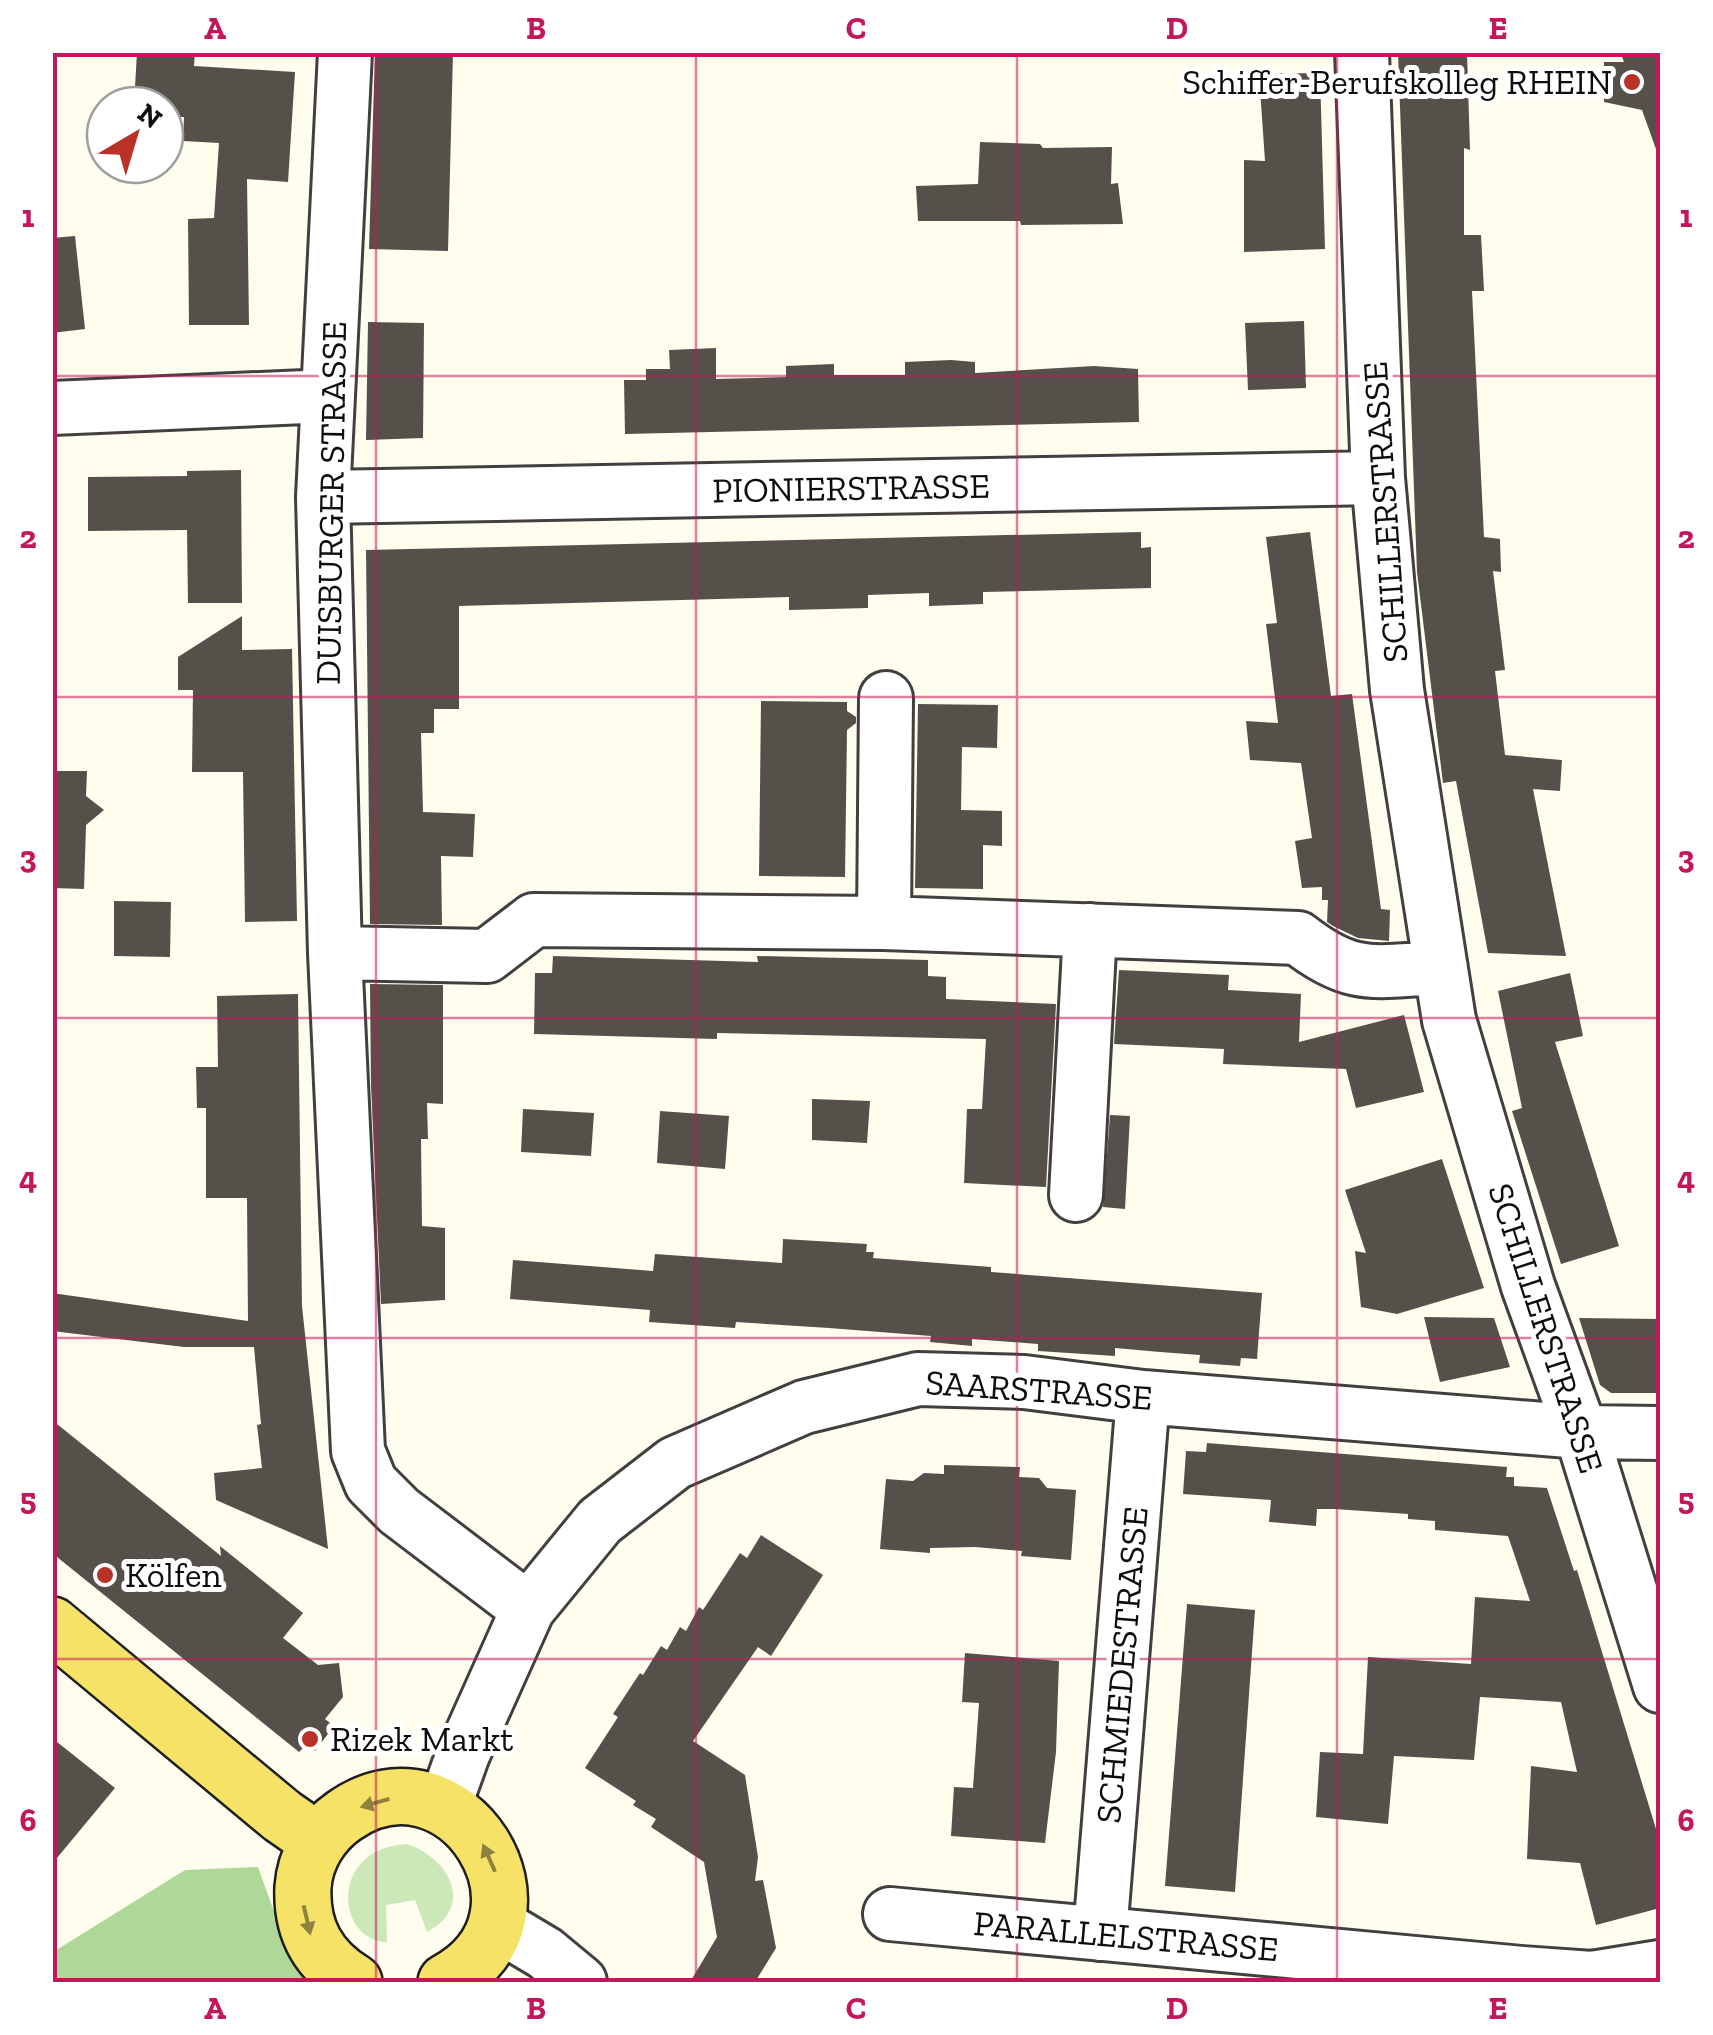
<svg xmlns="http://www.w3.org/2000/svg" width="1713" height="2035" viewBox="0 0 1713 2035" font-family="'Zilla Slab',serif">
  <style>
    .green { fill: #cce8b8 }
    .forest { fill: #aed898 }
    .building { fill: #56504a }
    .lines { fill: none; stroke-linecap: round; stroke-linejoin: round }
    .minor-casing { stroke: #404040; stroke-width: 58 }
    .major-casing { stroke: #1e1e1e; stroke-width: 60 }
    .minor { stroke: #fff; stroke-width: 52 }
    .major { stroke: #f5e267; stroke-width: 55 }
    .oneway { fill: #8d823e }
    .grid { fill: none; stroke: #c2185b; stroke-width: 2.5; stroke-opacity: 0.55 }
    .poi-dot { fill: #ba3128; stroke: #fff; stroke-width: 4 }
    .labels { text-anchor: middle; stroke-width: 10; stroke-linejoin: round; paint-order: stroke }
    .poi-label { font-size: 35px; fill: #0d0d0d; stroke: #fff; text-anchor: start }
    .street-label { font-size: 35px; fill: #0d0d0d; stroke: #fff }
    .neatline { fill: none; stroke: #c2185b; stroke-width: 4 }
    .grid-label { font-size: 32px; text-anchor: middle; font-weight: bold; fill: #c2185b }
  </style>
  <rect width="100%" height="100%" fill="#fffdee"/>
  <path class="green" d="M 407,1844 C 449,1858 476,1906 427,1932 L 415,1900 L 386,1905 L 387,1942 C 336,1941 328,1848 407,1844 Z"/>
  <path class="forest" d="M 258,1867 L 281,1931 L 324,1982 L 53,1982 L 53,1952 L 185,1870 Z"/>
  <path class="building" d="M 137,52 L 195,52 L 194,66 L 295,72 L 288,182 L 247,179 L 249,325 L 189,325 L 188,219 L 214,218 L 219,143 L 183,141 L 184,117 L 165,117 L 165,105 L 134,105 Z
    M 375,52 L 453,52 L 448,251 L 369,249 Z
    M 1398,52 L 1467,52 L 1470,150 L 1464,148 L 1464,235 L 1481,235 L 1484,291 L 1472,291 L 1484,537 L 1500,539 L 1501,572 L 1493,571 L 1505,670 L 1495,671 L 1505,755 L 1562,760 L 1560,791 L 1533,789 L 1566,956 L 1488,953 L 1456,781 L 1443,783 L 1417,572 Z
    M 1620,52 L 1660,52 L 1660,151 L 1657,152 L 1642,110 L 1604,102 L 1604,62 L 1624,62 Z
    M 1320,73 L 1325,249 L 1244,252 L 1244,160 L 1265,161 L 1259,74 Z
    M 980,142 L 1040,144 L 1043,148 L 1112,147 L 1111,184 L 1118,183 L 1123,224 L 1021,225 L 1020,221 L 918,221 L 916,186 L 978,184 Z
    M 75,236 L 85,329 L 52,333 L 52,238 Z
    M 1304,321 L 1306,388 L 1248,390 L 1245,323 Z
    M 368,322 L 424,323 L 423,438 L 366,440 Z
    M 716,348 L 716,379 L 786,377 L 786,366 L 834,364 L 834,375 L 905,375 L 905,362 L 951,360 L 975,362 L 975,373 L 1094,366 L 1138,369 L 1139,422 L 625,434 L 624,380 L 646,380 L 646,369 L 670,369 L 669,350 Z
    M 241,470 L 242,603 L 188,603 L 187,530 L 88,531 L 88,477 L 187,476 L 187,471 Z
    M 1141,532 L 1141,548 L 1151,547 L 1151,588 L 983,592 L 983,604 L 929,606 L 929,593 L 868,595 L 868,608 L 789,610 L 789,597 L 459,606 L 459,709 L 434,709 L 434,733 L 421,733 L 423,812 L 475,814 L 473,857 L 441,856 L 442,925 L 370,924 L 366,550 Z
    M 1310,532 L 1331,696 L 1352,694 L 1381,909 L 1390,910 L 1389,941 L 1358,938 L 1333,926 L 1327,922 L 1328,900 L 1322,900 L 1322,887 L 1302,888 L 1295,841 L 1312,838 L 1301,763 L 1250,760 L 1246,721 L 1278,723 L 1266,624 L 1277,623 L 1266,537 Z
    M 242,616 L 242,650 L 292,649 L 297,921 L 245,922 L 243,772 L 192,772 L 193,690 L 178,690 L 178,657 Z
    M 761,701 L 847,702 L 847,711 L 856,717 L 856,723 L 847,730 L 845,877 L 759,876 Z
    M 918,704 L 998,705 L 997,748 L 962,747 L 961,810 L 1002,811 L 1002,846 L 983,845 L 983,889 L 915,888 Z
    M 52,771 L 87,771 L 86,796 L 104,810 L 86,825 L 84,889 L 52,888 Z
    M 114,901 L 171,902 L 170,957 L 114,956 Z
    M 553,956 L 758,962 L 757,956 L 928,960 L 928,976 L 946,977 L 946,999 L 1056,1004 L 1046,1187 L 964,1183 L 967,1109 L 982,1109 L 986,1039 L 717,1033 L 717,1039 L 534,1034 L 535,973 L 552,973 Z
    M 1119,970 L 1229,975 L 1228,990 L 1301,994 L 1299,1042 L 1404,1015 L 1424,1092 L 1356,1108 L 1346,1069 L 1223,1064 L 1224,1049 L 1114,1044 Z
    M 1570,973 L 1583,1036 L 1555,1042 L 1619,1246 L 1561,1264 L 1512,1111 L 1522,1108 L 1498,991 Z
    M 370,984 L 443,985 L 443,1104 L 427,1103 L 428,1139 L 421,1139 L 422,1226 L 445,1228 L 445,1300 L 381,1304 L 371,1085 Z
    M 298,994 L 302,1306 L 328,1549 L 216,1500 L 214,1473 L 262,1468 L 257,1425 L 261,1424 L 254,1347 L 184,1347 L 52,1331 L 52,1293 L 248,1321 L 247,1198 L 206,1198 L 206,1108 L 197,1108 L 196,1067 L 218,1067 L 217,996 Z
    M 812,1099 L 870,1101 L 867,1143 L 812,1140 Z
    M 523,1109 L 594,1113 L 591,1156 L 521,1152 Z
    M 660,1111 L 729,1116 L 725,1169 L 657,1163 Z
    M 1110,1115 L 1130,1116 L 1125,1209 L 1103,1207 Z
    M 1442,1159 L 1484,1288 L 1397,1314 L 1361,1307 L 1355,1251 L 1366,1253 L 1345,1190 Z
    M 783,1239 L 867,1244 L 866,1252 L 874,1252 L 873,1258 L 991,1267 L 991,1272 L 1262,1293 L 1257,1359 L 1241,1358 L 1240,1366 L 1199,1363 L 1200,1355 L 1160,1352 L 1115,1348 L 1115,1356 L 1038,1351 L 1038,1344 L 972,1339 L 972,1346 L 930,1342 L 931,1336 L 829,1328 L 736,1322 L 735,1328 L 649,1322 L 650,1310 L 510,1299 L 513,1260 L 653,1271 L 655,1254 L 782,1263 Z
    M 1424,1317 L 1494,1318 L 1510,1367 L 1440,1382 Z
    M 1579,1318 L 1660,1319 L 1660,1393 L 1611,1393 L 1600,1385 Z
    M 52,1420 L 221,1556 L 220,1546 L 303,1613 L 283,1638 L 318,1665 L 339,1663 L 343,1697 L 325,1719 L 334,1726 L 315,1751 L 307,1744 L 299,1752 L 52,1553 Z
    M 1207,1443 L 1507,1467 L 1506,1477 L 1514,1477 L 1514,1486 L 1547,1488 L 1574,1571 L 1577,1570 L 1660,1842 L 1660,1908 L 1596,1925 L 1580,1863 L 1527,1859 L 1531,1766 L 1577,1772 L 1561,1702 L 1480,1697 L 1474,1760 L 1394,1756 L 1388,1824 L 1316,1817 L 1320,1752 L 1363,1754 L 1368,1657 L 1471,1664 L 1475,1597 L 1530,1601 L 1508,1536 L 1435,1530 L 1435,1521 L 1408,1519 L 1408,1514 L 1334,1509 L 1317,1509 L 1316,1526 L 1269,1522 L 1271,1500 L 1183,1494 L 1186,1451 L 1206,1452 Z
    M 944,1465 L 1020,1467 L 1019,1477 L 1039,1478 L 1047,1488 L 1076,1490 L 1071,1560 L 1021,1556 L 1022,1551 L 975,1547 L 930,1548 L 930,1553 L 880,1549 L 886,1479 L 913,1481 L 924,1473 L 944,1474 Z
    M 761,1535 L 823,1575 L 771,1656 L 758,1647 L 693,1741 L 745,1775 L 758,1857 L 755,1881 L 763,1880 L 776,1948 L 755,1982 L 690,1982 L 717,1937 L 704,1862 L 651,1827 L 656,1819 L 633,1805 L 636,1801 L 585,1768 L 618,1717 L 613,1714 L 640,1673 L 643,1675 L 661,1646 L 667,1650 L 680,1627 L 686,1631 L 699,1607 L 703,1610 L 740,1553 L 747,1558 Z
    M 1187,1604 L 1255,1610 L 1235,1892 L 1165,1886 Z
    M 965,1653 L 1059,1661 L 1056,1752 L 1045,1843 L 951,1836 L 954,1787 L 973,1788 L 976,1746 L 979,1703 L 962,1702 Z
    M 52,1738 L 115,1788 L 52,1864 Z"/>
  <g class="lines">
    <g class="minor-casing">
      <path id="minor" d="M 345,52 L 323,497 L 335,953 L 358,1451 L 371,1483 L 399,1511 L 528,1609
        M 1362,52 L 1378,478 L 1397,690 L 1449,1020 L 1528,1286 L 1581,1432 L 1660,1686
        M 52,408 L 328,396
        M 323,497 L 1378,478
        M 884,923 L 886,698
        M 335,953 L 487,956 L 534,920 L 884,923 L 1298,938 C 1353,981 1374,971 1441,968
        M 1076,1195 L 1090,930
        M 444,1807 L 463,1754 L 528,1609 L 600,1521 L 675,1463 L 804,1407 L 918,1379 L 1024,1382 L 1143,1397 L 1581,1432 L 1660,1433
        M 890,1914 L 1522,1973 L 1592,1978 L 1660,1967
        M 498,1925 L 545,1953 L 580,1982
        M 1100,1934 L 1143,1397"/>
    </g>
    <g class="major-casing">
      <path id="major" d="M 52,1625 L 282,1816 L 318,1841
        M 354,1982 C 318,1960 301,1929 303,1887 C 305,1858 321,1832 344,1816 C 454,1738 570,1915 446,1982"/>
    </g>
    <use href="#minor" class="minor"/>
    <use href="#major" class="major"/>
  </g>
  <defs><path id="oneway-solid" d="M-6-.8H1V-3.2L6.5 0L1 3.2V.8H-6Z" transform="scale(2.5)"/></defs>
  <g class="oneway">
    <use href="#oneway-solid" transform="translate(375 1803) rotate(164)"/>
    <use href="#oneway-solid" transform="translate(489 1858) rotate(-114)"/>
    <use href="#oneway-solid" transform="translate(307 1920) rotate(77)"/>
  </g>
  <path class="grid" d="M 376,52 L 376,1982M 696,52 L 696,1982M 1017,52 L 1017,1982M 1337,52 L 1337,1982M 52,376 L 1660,376M 52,697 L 1660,697M 52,1018 L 1660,1018M 52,1338 L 1660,1338M 52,1659 L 1660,1659"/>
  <g class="poi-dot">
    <circle cx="1632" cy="82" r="10"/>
    <circle cx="105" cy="1575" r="10"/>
    <circle cx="310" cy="1739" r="10"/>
  </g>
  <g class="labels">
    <g class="poi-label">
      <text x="1612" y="94" text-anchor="end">Schiffer-Berufskolleg RHEIN</text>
      <text x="125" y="1587">Kölfen</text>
      <text x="330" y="1751">Rizek Markt</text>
    </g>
    <g class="street-label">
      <text transform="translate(851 488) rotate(-1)" y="12">PIONIERSTRASSE</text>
      <text transform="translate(331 503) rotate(-89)" y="12">DUISBURGER STRASSE</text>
      <text transform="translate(1385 512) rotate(-94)" y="12">SCHILLERSTRASSE</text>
      <text transform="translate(1546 1328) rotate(72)" y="12">SCHILLERSTRASSE</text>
      <text transform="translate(1039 1390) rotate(4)" y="12">SAARSTRASSE</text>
      <text transform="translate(1122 1665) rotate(-85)" y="12">SCHMIEDESTRASSE</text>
      <text transform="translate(1126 1936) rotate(5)" y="12">PARALLELSTRASSE</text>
    </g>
  </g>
  <rect width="1713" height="2035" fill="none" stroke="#ffffff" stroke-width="110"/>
  <g transform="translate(135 135) rotate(38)"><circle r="48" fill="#ffffff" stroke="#9e9e9e" stroke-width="2.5"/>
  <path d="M0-8L18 38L0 25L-18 38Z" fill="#ba3128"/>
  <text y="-15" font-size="28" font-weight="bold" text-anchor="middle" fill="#0d0d0d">N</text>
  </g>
  <rect x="55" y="55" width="1603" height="1925" class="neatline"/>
  <g class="grid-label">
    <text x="215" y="39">A</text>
    <text x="536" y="39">B</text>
    <text x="856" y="39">C</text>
    <text x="1177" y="39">D</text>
    <text x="1498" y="39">E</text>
    <text x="28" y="227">1</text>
    <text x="1686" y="227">1</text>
    <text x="28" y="548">2</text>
    <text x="1686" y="548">2</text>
    <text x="28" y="868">3</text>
    <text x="1686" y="868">3</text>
    <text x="28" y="1189">4</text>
    <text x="1686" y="1189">4</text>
    <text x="28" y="1510">5</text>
    <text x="1686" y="1510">5</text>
    <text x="28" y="1831">6</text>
    <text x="1686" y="1831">6</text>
    <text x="215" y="2019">A</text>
    <text x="536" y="2019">B</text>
    <text x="856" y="2019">C</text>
    <text x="1177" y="2019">D</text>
    <text x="1498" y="2019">E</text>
  </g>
</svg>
